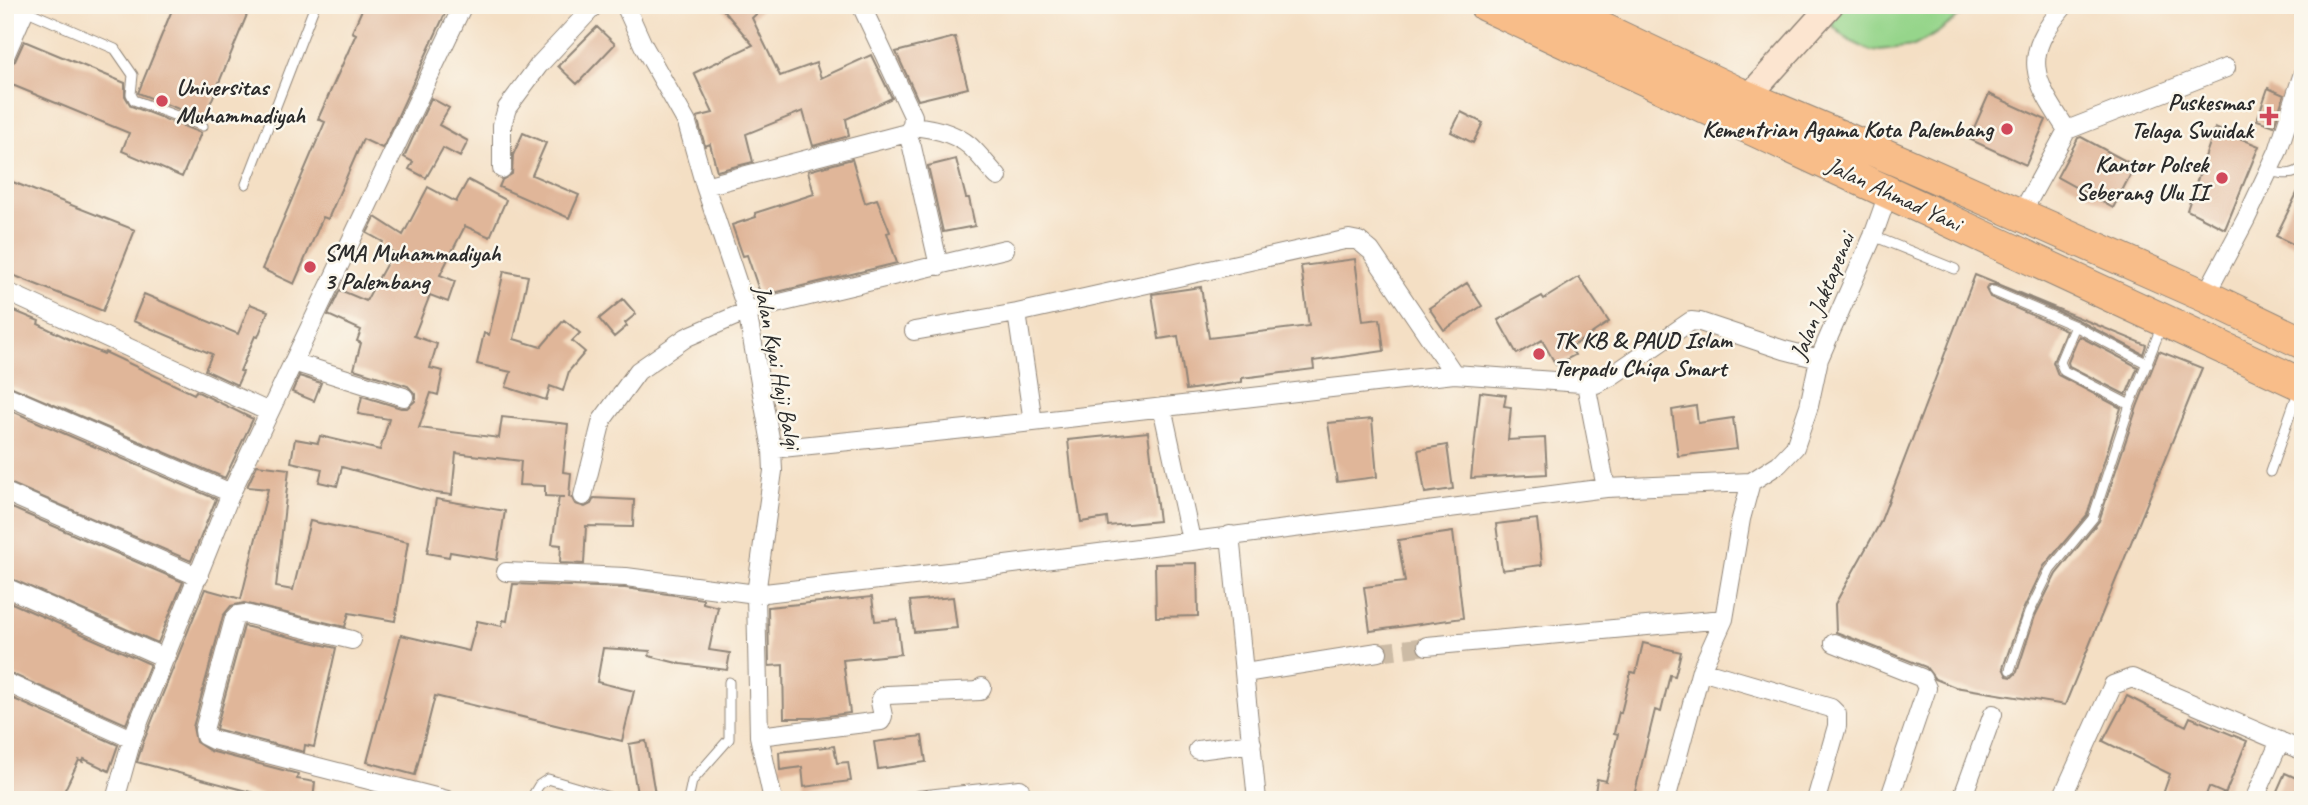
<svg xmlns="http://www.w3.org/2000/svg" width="2308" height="805" viewBox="0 0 2308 805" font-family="Caveat,sans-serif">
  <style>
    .green { fill: #96d58b; stroke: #60805b; stroke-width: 2 }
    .building { fill: #e0b699 }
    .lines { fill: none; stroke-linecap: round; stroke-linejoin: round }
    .street-tunnel { stroke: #ccbba5; stroke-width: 18; stroke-dasharray: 18 9; stroke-linecap: butt }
    .lane-casing { stroke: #908578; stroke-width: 11 }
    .street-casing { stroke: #908578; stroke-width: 20 }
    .secondary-casing { stroke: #908578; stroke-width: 27 }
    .highway-casing { stroke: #908578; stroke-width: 34 }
    .lane { stroke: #fff; stroke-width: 9 }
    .street { stroke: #fff; stroke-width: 18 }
    .secondary { stroke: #fce5d0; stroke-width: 24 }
    .highway { stroke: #f8bd89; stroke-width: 32 }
    .poi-dot { fill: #d1495b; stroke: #fbf7ec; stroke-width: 2.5 }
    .labels { text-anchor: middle; stroke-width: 5; stroke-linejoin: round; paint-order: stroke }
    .poi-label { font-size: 24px; font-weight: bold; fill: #2b2b2b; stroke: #fbf7ec; text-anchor: start }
    .street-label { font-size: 24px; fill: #2b2b2b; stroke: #fbf7ec }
  </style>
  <rect width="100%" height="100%" fill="#fbf7ec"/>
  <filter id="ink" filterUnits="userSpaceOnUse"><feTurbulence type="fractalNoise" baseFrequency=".0143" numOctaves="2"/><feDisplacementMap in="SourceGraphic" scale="14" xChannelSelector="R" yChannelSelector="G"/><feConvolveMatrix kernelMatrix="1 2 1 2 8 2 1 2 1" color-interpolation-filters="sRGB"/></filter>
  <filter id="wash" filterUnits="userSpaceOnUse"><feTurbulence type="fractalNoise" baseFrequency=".00686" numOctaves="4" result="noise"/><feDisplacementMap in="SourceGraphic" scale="28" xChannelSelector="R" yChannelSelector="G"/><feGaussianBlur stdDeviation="1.57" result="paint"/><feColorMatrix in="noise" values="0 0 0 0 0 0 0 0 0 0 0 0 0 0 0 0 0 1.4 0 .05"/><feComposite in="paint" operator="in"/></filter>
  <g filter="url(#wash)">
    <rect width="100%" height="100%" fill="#f4dfc4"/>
    <path class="green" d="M 1810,5 L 1974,5 L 1936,34 L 1914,46 L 1871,51 L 1848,40 Z"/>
    <g id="blocks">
      <path class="building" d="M 174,5 L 251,5 L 204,119 L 138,93 Z
        M 364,5 L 449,5 L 384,146 L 382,148 L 363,139 L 328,219 L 323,217 L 294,284 L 262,269 L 325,122 L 318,119 L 356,34 L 352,32 Z
        M 719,5 L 766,5 L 752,18 L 780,76 L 816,63 L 821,78 L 871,55 L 892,98 L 846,119 L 849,136 L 813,146 L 803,111 L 746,134 L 753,162 L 717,171 L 710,144 L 705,146 L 697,117 L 713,113 L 694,73 L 753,45 Z
        M 597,27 L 615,44 L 577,84 L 558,66 Z
        M 955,37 L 968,88 L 918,100 L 896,52 Z
        M 24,41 L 125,83 L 125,96 L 131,106 L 201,133 L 182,177 L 122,151 L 129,133 L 5,82 L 5,67 L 15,61 Z
        M 2268,88 L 2284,95 L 2274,126 L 2257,120 Z
        M 1989,94 L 2046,120 L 2026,165 L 1969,139 Z
        M 431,98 L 449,108 L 439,125 L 468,141 L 460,157 L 443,148 L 426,178 L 409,169 L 413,162 L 404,157 Z
        M 1461,112 L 1483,123 L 1473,143 L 1451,132 Z
        M 2215,128 L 2259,146 L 2225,229 L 2187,210 Z
        M 523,133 L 546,143 L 532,175 L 579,195 L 569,218 L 499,187 L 502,180 L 512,174 L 513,155 Z
        M 2081,137 L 2135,166 L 2113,208 L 2057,177 L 2078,138 Z
        M 852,159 L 865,203 L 877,199 L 890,232 L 887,233 L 897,263 L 761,296 L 747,255 L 743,256 L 732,225 L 756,217 L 755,213 L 814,194 L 808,171 Z
        M 956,159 L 966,198 L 969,198 L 975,226 L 943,232 L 928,166 Z
        M 5,179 L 135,230 L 103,311 L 5,272 Z
        M 468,180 L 506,200 L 490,237 L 465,226 L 440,275 L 455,281 L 448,302 L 430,295 L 414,336 L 437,344 L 430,368 L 443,371 L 438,395 L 431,393 L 419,428 L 499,438 L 502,417 L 568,424 L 563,472 L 571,473 L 569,497 L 572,498 L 575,504 L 585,507 L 591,504 L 594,498 L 634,500 L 633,527 L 586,526 L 584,564 L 560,563 L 561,545 L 552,544 L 559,497 L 564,497 L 545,496 L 545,486 L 519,485 L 521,461 L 456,453 L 452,495 L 435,493 L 342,467 L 337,486 L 319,482 L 322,469 L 291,462 L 295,439 L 318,443 L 320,436 L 380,450 L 389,419 L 358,414 L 362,396 L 401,408 L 407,408 L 415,401 L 415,394 L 408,386 L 354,369 L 361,343 L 357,341 L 361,330 L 328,315 L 340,290 L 366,301 L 393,252 L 381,246 L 383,242 L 367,233 L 375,217 L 403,235 L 428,187 L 456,202 Z
        M 2303,181 L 2303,249 L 2276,236 Z
        M 1355,259 L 1363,321 L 1380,319 L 1384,351 L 1313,361 L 1314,369 L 1242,378 L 1242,382 L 1186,390 L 1178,336 L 1159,339 L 1152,294 L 1201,287 L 1209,338 L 1309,326 L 1301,266 Z
        M 504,271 L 528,276 L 514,339 L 541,347 L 564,320 L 580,333 L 572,341 L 585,352 L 569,371 L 563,391 L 550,386 L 546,400 L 506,387 L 511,372 L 477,364 L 484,333 L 489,335 Z
        M 1975,275 L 2146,345 L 2143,354 L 2078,320 L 1996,285 L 1989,285 L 1986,289 L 1990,297 L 2066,330 L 2053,362 L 2058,375 L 2121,408 L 2087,515 L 2044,566 L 2023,610 L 2003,668 L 2007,676 L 2012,677 L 2017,672 L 2035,616 L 2056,574 L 2099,521 L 2137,407 L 2159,351 L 2202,368 L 2065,705 L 1955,687 L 1935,679 L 1926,667 L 1836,632 L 1835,604 L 1880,523 Z
        M 1579,277 L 1609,322 L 1570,348 L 1575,355 L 1556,365 L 1542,340 L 1517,354 L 1498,320 L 1542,296 L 1544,299 Z
        M 1467,283 L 1482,306 L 1444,330 L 1429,308 Z
        M 144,294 L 238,334 L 250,304 L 268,311 L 258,337 L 255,336 L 240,371 L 243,372 L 237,385 L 205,370 L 212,354 L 133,321 Z
        M 623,299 L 636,314 L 625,323 L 627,326 L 614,337 L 599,319 Z
        M 5,307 L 39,321 L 38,324 L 77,343 L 104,354 L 105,352 L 194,394 L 196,391 L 253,419 L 225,478 L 5,384 Z
        M 2079,336 L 2138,367 L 2126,395 L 2069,366 L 2068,362 Z
        M 299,376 L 321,383 L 314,401 L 292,392 Z
        M 1480,392 L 1506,395 L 1504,406 L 1511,407 L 1508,440 L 1545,438 L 1547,474 L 1471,478 Z
        M 1696,406 L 1698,423 L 1733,418 L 1737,449 L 1678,456 L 1672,410 Z
        M 5,408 L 216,499 L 191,561 L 5,481 Z
        M 1372,419 L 1377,477 L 1337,482 L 1328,423 Z
        M 1148,432 L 1159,521 L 1108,526 L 1107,518 L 1081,522 L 1074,478 L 1072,478 L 1068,440 Z
        M 1447,445 L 1453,489 L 1425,493 L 1418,450 Z
        M 257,465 L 289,469 L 276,587 L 293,590 L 310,521 L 408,542 L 395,621 L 349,613 L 345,627 L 244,603 L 231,606 L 223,616 L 193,727 L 196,742 L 210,751 L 298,774 L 297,779 L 315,782 L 313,799 L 292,795 L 291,800 L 281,800 L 137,762 L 143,743 L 205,589 L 241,599 L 268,489 L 247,487 Z
        M 436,499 L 505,511 L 497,560 L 450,552 L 449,557 L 427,553 Z
        M 5,505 L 183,582 L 158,643 L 5,576 Z
        M 1537,519 L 1542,565 L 1502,570 L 1496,524 Z
        M 1453,532 L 1463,618 L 1370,631 L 1364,587 L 1405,582 L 1398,540 Z
        M 1197,563 L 1198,616 L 1156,617 L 1155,564 Z
        M 513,584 L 625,588 L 703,599 L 703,603 L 718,607 L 709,650 L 730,653 L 727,670 L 681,664 L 649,656 L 650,651 L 603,648 L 597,682 L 634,691 L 622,741 L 435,696 L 415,775 L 367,762 L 401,635 L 469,651 L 477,621 L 502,626 L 503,620 L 507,621 Z
        M 872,597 L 875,621 L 897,619 L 901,654 L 843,660 L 850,713 L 812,718 L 784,718 L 783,665 L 769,666 L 768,607 Z
        M 953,597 L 957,628 L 914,632 L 910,601 Z
        M 5,600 L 150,664 L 126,724 L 5,671 Z
        M 244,626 L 336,648 L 314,747 L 305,745 L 304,752 L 216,729 Z
        M 1643,643 L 1681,652 L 1675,676 L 1670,675 L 1661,712 L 1655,710 L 1633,800 L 1594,800 L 1597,779 L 1606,781 L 1618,734 L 1614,733 L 1619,712 L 1621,713 L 1631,672 L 1636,673 Z
        M 5,695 L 118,745 L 109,771 L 84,759 L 83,762 L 79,760 L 60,800 L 5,800 Z
        M 2127,696 L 2186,726 L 2190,717 L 2247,741 L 2225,794 L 2209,787 L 2204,800 L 2161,800 L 2170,774 L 2103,741 Z
        M 922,736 L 926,762 L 878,769 L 874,742 Z
        M 646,741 L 656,800 L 638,800 L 629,744 Z
        M 834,746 L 837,763 L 848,762 L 851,781 L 804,787 L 802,767 L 780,770 L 779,752 Z
        M 2285,773 L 2303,781 L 2303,800 L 2273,800 Z"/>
    </g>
  </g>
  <g filter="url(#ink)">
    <use href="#blocks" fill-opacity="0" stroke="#908578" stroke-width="2"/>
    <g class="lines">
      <path class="street-tunnel" d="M 1378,652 L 1427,646"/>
      <g class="lane-casing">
        <path id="lane" d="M 2290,5 L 2303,12
          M 25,10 L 115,49 L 133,75 L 131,94 L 134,100 L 203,126
          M 2269,171 C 2282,174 2293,177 2303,167
          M 246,184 L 315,5
          M 1873,236 L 1955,269
          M 1993,291 L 2075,326 L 2148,364
          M 2130,405 L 2162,325
          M 2270,472 L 2299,389
          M 2010,670 L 2029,613 L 2050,570 L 2093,518 L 2130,405 L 2064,371 L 2060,362 L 2075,326
          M 530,800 L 539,785 L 548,779 L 619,800
          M 688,800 L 692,781 L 729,739 L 729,682"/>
      </g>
      <g class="street-casing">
        <path id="street" d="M 625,5 L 643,45 L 687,123 L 705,186 L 747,311 L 772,449 L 773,471 L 756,594 L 759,736 L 773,800
          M 861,5 L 913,116 L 912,126 L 907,133
          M 5,56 L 27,5
          M 912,126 C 934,128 960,134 975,151 C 983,159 990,169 998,177
          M 2067,130 L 2226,68
          M 502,169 L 502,125 L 507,108 L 539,65 L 595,5
          M 705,186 L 907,133 L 912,147 L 939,266
          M 2020,216 L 2067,130 C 2033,78 2020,57 2065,5
          M 5,291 L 269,412
          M 2205,296 L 2246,219 L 2278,151 L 2303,73
          M 914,331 L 1017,313
          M 293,362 L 404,397
          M 1586,384 L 1606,488
          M 5,395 L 231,493
          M 1162,407 L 1191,540
          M 1033,422 L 1017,313 L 1349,239 L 1359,241 L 1371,251 L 1454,374
          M 772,449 L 1033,422 L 1454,374 L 1596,384 L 1610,377 L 1691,321 L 1700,322 L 1784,350 L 1819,359
          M 5,492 L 199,577
          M 583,496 L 602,420 L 638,371 L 687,337 L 747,311 L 1005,249
          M 1230,535 L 1257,800
          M 506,572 L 626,577 L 756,594 L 966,570 L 1606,488 L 1751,482 L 1779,464 L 1795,447 L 1809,406 L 1819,359 L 1873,236 L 1889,191
          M 5,587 L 165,658
          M 352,640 L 245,614 L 238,615 L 234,619 L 204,730 L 205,736 L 213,740 L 447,800
          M 1834,643 L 1922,678 L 1927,688 L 1889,800
          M 1427,646 L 1724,619
          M 1701,670 L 1831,708 L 1837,714 L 1837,726 L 1816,800
          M 1245,673 L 1378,652
          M 5,682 L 132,739
          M 759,736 L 881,721 L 883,716 L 880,702 L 882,697 L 887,695 L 980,691 L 982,687
          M 1198,750 L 1252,743
          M 115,800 L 132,739 L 231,493 L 463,5
          M 918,800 L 1020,789
          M 1666,800 L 1701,670 L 1724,619 L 1741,519 L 1751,482
          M 1964,800 L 1963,796 L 1993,714
          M 2061,800 L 2113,685 L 2132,678 L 2303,751
          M 2254,800 L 2280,741"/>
      </g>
      <g class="secondary-casing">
        <path id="secondary" d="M 1749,96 L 1831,5"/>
      </g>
      <g class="highway-casing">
        <path id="highway" d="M 1485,5 L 2303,385
          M 1552,5 L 1738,93 L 1904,163 L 2205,296 L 2303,343"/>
      </g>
      <use href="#lane" class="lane"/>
      <use href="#street" class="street"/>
      <use href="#secondary" class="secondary"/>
      <use href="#highway" class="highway"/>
    </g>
  </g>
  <g class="poi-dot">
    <circle cx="162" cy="101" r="7"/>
    <path d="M2265.5 105.5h7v7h7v7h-7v7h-7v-7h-7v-7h7z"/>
    <circle cx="2007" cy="129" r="7"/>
    <circle cx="2222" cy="178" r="7"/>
    <circle cx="310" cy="267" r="7"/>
    <circle cx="1539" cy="354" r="7"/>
  </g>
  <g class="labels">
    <g class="poi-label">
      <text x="176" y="95">Universitas<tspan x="176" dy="28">Muhammadiyah</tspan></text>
      <text x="2253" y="110" text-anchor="end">Puskesmas<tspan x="2253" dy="28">Telaga Swuidak</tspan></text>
      <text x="1993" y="137" text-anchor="end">Kementrian Agama Kota Palembang</text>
      <text x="2208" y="172" text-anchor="end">Kantor Polsek<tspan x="2208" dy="28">Seberang Ulu II</tspan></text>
      <text x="324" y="261">SMA Muhammadiyah<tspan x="324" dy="28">3 Palembang</tspan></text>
      <text x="1553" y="348">TK KB &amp; PAUD Islam<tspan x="1553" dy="28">Terpadu Chiqa Smart</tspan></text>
    </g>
    <g class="street-label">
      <text transform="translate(1894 194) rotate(25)" y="8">Jalan Ahmad Yani</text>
      <text transform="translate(1822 296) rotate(-68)" y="8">Jalan Jaktapenai</text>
      <text transform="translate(778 367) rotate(79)" y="8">Jalan Kyai Haji Balqi</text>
    </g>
  </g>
  <rect width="2308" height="805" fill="none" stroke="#fbf7ec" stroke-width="28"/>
</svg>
